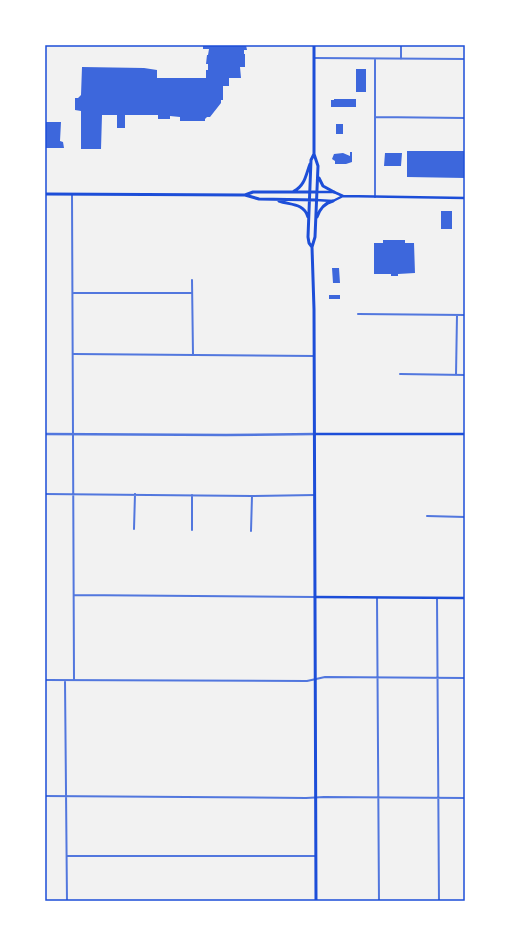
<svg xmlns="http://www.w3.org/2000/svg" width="510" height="946" viewBox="0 0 510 946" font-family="Literata,serif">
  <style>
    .building { fill: #3d67dc }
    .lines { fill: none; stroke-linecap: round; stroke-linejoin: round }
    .minor { stroke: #5277de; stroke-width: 2 }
    .tertiary { stroke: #5277de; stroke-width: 2.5 }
    .secondary { stroke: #1d4ed8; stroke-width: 2.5 }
    .primary { stroke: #1d4ed8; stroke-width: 3 }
    .neatline { fill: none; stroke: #1d4ed8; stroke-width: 1.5 }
  </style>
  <rect width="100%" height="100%" fill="#f2f2f2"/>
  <path class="building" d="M 203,45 L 246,45 L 247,50 L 244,50 L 244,54 L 245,54 L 245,67 L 240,67 L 241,78 L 229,78 L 229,86 L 223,86 L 223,100 L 221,100 L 221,103 L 210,117 L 207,117 L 205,119 L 205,121 L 180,121 L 180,117 L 170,116 L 170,119 L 158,119 L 158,115 L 125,115 L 125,128 L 117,128 L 117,115 L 102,115 L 101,149 L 81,149 L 81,111 L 75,110 L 75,98 L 78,98 L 81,95 L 82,67 L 144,68 L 157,70 L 157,78 L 206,78 L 206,70 L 208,70 L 208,64 L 206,64 L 207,55 L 208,55 L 209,49 L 203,49 Z
    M 356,69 L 366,69 L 366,92 L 356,92 Z
    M 334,99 L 356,99 L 356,107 L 331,107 L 331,100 L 334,100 Z
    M 45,122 L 61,122 L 60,141 L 63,142 L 64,148 L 45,148 Z
    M 336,124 L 343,124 L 343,134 L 336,134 Z
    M 407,151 L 465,151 L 465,178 L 407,177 Z
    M 350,152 L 352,152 L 352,162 L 346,164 L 335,164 L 335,161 L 332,159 L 334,154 L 343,153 L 350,156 Z
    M 385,153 L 402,153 L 401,166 L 384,166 Z
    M 441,211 L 452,211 L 452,229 L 441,229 Z
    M 383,240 L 405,240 L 405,243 L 414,243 L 415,273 L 398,274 L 398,276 L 391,276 L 391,274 L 374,274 L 374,243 L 383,243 Z
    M 332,268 L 339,268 L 340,283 L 333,283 Z
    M 329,295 L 340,295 L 340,299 L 329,299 Z"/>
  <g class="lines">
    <path class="minor" d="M 401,45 L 401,59
      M 314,58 L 465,59
      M 375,117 L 465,118
      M 72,194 L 74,679
      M 375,197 L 375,59
      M 192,280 L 193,355
      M 74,293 L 192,293
      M 358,314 L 465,315
      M 74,354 L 314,356
      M 400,374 L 465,375
      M 456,375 L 457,315
      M 45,494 L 252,496 L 315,495
      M 427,516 L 465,517
      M 134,529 L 135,494
      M 192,530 L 192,495
      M 251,531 L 252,496
      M 74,595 L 315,597
      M 377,598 L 379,901
      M 437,598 L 439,901
      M 45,680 L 307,681 L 325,677 L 465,678
      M 65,681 L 67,901
      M 45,796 L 306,798 L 324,797 L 465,798
      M 67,856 L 316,856"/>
    <path class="tertiary" d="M 45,434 L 226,435 L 315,434"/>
    <path class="secondary" d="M 317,192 L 334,192 L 343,196 L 465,198
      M 316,200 L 333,201 L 343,196
      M 315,434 L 465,434
      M 315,597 L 465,598"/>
    <path class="primary" d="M 314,154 L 318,166 L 315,237 L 312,247 L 314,309 L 316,901
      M 319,178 L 323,186 L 334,192
      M 294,191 C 305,186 306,174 310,164
      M 45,194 L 245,195 L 253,192 L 317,192
      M 245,195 L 259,199 L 316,200
      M 279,201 C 290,205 304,203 308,217
      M 317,217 C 320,208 325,203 333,201
      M 312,247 L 309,243 L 308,237 L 311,160 L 314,154 L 314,45"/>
  </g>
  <rect width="510" height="946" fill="none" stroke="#ffffff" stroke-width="92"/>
  <rect x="46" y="46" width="418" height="854" class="neatline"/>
</svg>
